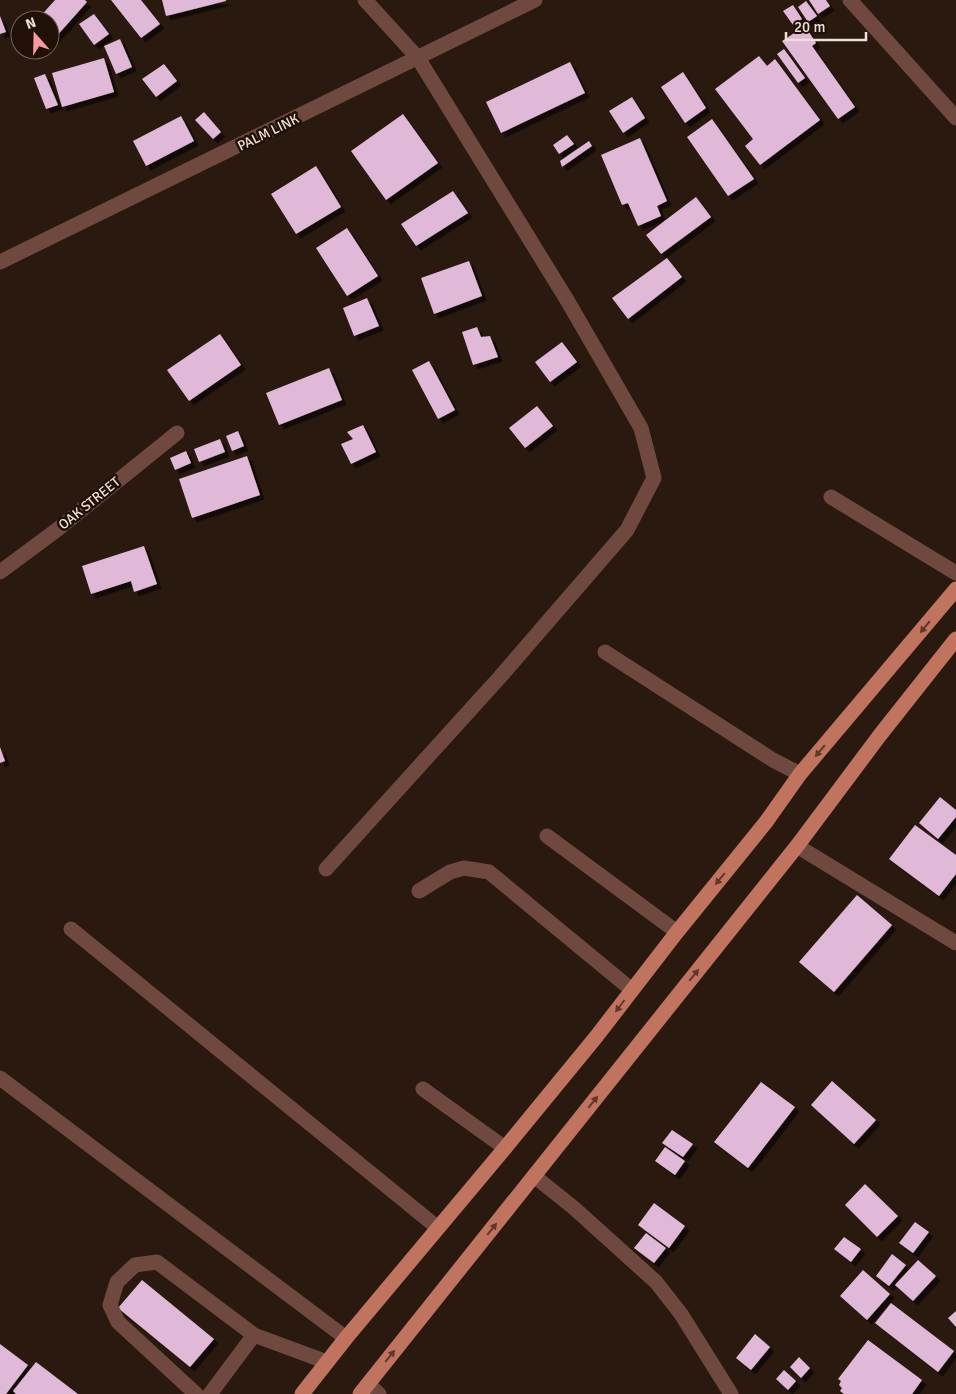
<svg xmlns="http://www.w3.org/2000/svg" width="956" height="1394" viewBox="0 0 956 1394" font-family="Signika,sans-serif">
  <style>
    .building { fill: #e0b9d8; filter: url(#shadow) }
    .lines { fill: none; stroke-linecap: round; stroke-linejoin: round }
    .lane { stroke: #6f493f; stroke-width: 15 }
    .street { stroke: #6f493f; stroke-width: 15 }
    .primary { stroke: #c0735e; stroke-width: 15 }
    .oneway { fill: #60382a }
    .labels { text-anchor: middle; stroke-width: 5; stroke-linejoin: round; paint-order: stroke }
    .street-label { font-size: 14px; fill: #ece0d9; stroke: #201007 }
  </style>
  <defs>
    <filter id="shadow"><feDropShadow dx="4.5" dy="4.5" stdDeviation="0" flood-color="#0009"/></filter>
  </defs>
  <rect width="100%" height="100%" fill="#2a190f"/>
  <path class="building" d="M 55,0 L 85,0 L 87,2 L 54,39 L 50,36 L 50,20 L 37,20 Z
    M 111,0 L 141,0 L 160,24 L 141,38 Z
    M 162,0 L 226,0 L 226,1 L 166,16 Z
    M 809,0 L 826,0 L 830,6 L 818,14 Z
    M 806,1 L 817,16 L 808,22 L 798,7 Z
    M 793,5 L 802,19 L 793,25 L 783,11 Z
    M 94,14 L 109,34 L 94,45 L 79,24 Z
    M 0,16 L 6,32 L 0,34 Z
    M 805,26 L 816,43 L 812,46 L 855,107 L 838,119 L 782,41 Z
    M 120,39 L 132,67 L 116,74 L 104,46 Z
    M 784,49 L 805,78 L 798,83 L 777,54 Z
    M 759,56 L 767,66 L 775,59 L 820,120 L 760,165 L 745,146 L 753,139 L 715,89 Z
    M 104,58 L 114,92 L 62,107 L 52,73 Z
    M 570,62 L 585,93 L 501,133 L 486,102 Z
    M 164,64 L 177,81 L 156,97 L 142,79 Z
    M 683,72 L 706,108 L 685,123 L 661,87 Z
    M 45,74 L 58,105 L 46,109 L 34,78 Z
    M 632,97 L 645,118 L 623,133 L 609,111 Z
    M 204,112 L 221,132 L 213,139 L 195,120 Z
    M 403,114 L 438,163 L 386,200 L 351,151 Z
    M 181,116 L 194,141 L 146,166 L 133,141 Z
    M 712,119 L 754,179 L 728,196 L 687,137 Z
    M 567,135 L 574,144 L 559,154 L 553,145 Z
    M 640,138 L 667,201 L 657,206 L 661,216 L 638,226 L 628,203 L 622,205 L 601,155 Z
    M 589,141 L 592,146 L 562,167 L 560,161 Z
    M 316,166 L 341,207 L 296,234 L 271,194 Z
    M 453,191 L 468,213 L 416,246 L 401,224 Z
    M 696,197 L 711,217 L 661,254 L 646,235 Z
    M 347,228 L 378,276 L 347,296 L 316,248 Z
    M 667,258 L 682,277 L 628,319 L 612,298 Z
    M 469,261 L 482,296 L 434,314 L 421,278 Z
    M 367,298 L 379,326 L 354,336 L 343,308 Z
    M 477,327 L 481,337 L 490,336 L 498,357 L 473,365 L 462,332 Z
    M 220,334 L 241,365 L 189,401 L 167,370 Z
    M 562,342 L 577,362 L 550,382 L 535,362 Z
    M 429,361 L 455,410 L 438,419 L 412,370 Z
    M 329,368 L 342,400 L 279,425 L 266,393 Z
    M 537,406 L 553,426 L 525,448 L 509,428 Z
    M 363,425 L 376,452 L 351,464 L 341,444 L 353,439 L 347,432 Z
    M 238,431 L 244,446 L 232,451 L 226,436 Z
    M 220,439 L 225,452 L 199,462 L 194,449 Z
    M 186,451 L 191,463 L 175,470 L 170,458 Z
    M 247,456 L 260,495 L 192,518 L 179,479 Z
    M 144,546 L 157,584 L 134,592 L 131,581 L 91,594 L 82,566 Z
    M 0,747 L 5,761 L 0,763 Z
    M 940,797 L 956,810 L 956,817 L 938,839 L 919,823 Z
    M 915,825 L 956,855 L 956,874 L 939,896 L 889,859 Z
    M 857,895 L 892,925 L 834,992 L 799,962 Z
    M 832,1081 L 876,1120 L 854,1144 L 811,1105 Z
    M 761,1082 L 795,1107 L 748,1168 L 714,1142 Z
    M 672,1130 L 693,1144 L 683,1157 L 662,1143 Z
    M 665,1147 L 685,1161 L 675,1175 L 655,1161 Z
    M 865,1184 L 898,1216 L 877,1237 L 845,1205 Z
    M 654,1203 L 685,1226 L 669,1248 L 638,1225 Z
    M 915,1222 L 929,1232 L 913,1253 L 899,1243 Z
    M 646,1233 L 666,1248 L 654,1263 L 634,1248 Z
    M 844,1237 L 861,1249 L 851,1262 L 834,1249 Z
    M 892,1254 L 906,1265 L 889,1286 L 876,1276 Z
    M 918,1260 L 936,1276 L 913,1301 L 895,1285 Z
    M 863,1270 L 890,1294 L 867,1320 L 840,1296 Z
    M 142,1280 L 214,1339 L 190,1367 L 118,1308 Z
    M 891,1303 L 954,1351 L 938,1372 L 875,1323 Z
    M 956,1311 L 956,1327 L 948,1318 Z
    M 755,1334 L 770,1347 L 751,1370 L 736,1358 Z
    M 868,1340 L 922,1380 L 912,1394 L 844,1394 L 840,1391 L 842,1388 L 839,1385 L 841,1381 L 838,1379 Z
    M 0,1344 L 28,1365 L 6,1394 L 0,1394 Z
    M 799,1357 L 810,1368 L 801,1378 L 790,1367 Z
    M 36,1362 L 78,1394 L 16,1394 L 13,1391 Z
    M 784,1370 L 796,1381 L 788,1390 L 776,1379 Z"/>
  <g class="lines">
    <path class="lane" d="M 831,497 L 956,573
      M 605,652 L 773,760 L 800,774
      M 797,846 L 956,943
      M 419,891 L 450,872 L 464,868 L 489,872 L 632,990
      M 423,1089 L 505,1148
      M 368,1384 L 379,1394
      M 196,1394 L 118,1322 L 110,1305 L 117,1282 L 135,1265 L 157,1262 L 254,1335 L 327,1362
      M 210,1394 L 254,1335"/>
    <path class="street" d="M 850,0 L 956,118
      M 0,262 L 535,0
      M 0,572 L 58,529 L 177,433
      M 547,836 L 677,932
      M 326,869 L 500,677 L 627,530 L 654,478 L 641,428 L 567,300 L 418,58 L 365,0
      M 71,929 L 438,1228
      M 0,1078 L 346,1338
      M 534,1176 L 574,1208 L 656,1282 L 681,1314 L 731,1394"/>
    <path class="primary" d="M 302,1394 L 346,1338 L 505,1148 L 596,1037 L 677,932 L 766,822 L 800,774 L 956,589
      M 360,1394 L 797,846 L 880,735 L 956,639"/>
  </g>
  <defs><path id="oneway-solid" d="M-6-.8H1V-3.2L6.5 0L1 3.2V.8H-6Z" transform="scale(1.25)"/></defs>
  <g class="oneway">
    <use href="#oneway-solid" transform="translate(925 627) rotate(130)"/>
    <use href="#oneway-solid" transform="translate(820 751) rotate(130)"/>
    <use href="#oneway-solid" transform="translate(720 879) rotate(129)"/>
    <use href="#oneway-solid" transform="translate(694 975) rotate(-51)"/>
    <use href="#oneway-solid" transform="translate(620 1006) rotate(127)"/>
    <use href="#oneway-solid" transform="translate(593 1102) rotate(-51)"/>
    <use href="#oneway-solid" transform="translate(492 1229) rotate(-51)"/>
    <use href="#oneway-solid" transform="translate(390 1356) rotate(-51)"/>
  </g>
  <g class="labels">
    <g class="street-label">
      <text transform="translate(268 132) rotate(-26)" y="5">PALM LINK</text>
      <text transform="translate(89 503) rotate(-39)" y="5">OAK STREET</text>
    </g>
  </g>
  <g transform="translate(35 35) rotate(340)"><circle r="24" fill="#201007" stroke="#72635b"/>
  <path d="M0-4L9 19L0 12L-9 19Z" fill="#f59b9c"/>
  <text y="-8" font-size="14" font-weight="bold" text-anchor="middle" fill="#ece0d9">N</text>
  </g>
  <path d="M786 32v8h80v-8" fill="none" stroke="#ece0d9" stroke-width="2.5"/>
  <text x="794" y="32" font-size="15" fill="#ece0d9" stroke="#201007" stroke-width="4" paint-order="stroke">20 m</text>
</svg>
